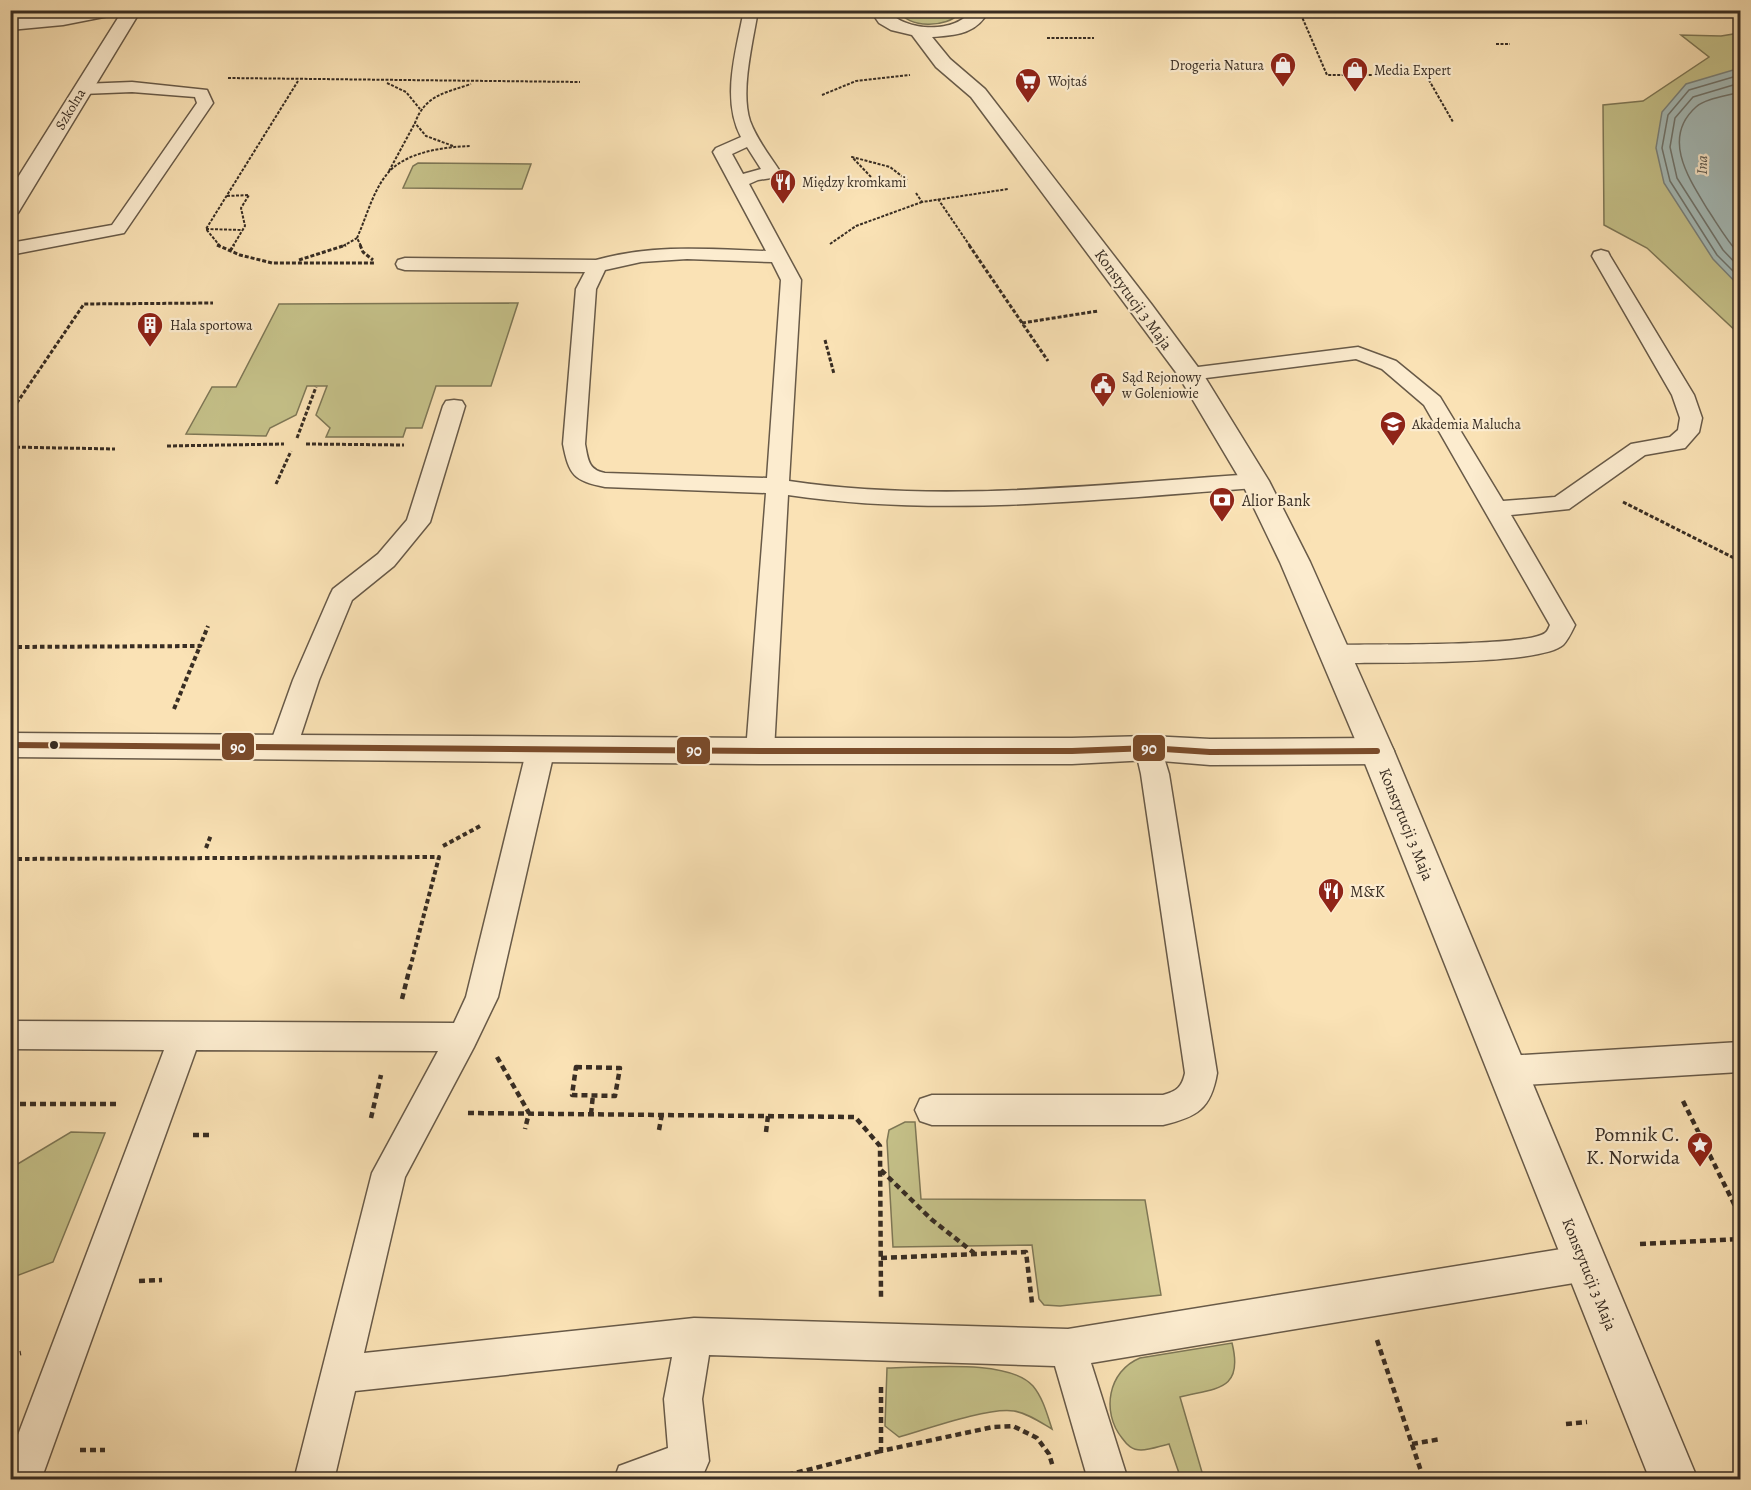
<svg xmlns="http://www.w3.org/2000/svg" width="1751" height="1490" viewBox="0 0 1751 1490" font-family="Alegreya,serif">
  <style>
    .green { fill: #c5c189; stroke: #7e7756; stroke-width: 1.5 }
    .water { fill: #a4bbb9; stroke: #79827d; stroke-width: 1.5 }
    .lines { fill: none; stroke-linecap: round; stroke-linejoin: round }
    .shore { stroke: #6e746e; stroke-width: 1.5 }
    .service-casing { stroke: #685a48; stroke-width: 3 }
    .minor-casing { stroke: #685a48; stroke-width: 3 }
    .tertiary-casing { stroke: #685a48; stroke-width: 3 }
    .path-far3 { stroke: #382d23; stroke-width: 2; stroke-dasharray: 3 1.5; stroke-linecap: butt }
    .path-far2 { stroke: #382d23; stroke-width: 3; stroke-dasharray: 4 2; stroke-linecap: butt }
    .path-far1 { stroke: #382d23; stroke-width: 4; stroke-dasharray: 4.5 3; stroke-linecap: butt }
    .path { stroke: #382d23; stroke-width: 4.5; stroke-dasharray: 6 4; stroke-linecap: butt }
    .service { fill: #fceccf; fill-rule: evenodd }
    .minor { fill: #fceccf; fill-rule: evenodd }
    .tertiary { fill: #fceccf; fill-rule: evenodd }
    .bus-1-casing { stroke: #fceccf; stroke-width: 10 }
    .bus-1 { stroke: #7a4b2a; stroke-width: 6 }
    .bus-dot { fill: #382d23; stroke: #fceccf; stroke-width: 2 }
    .labels { text-anchor: middle; stroke-width: 4.5; stroke-linejoin: round; paint-order: stroke }
    .far-poi-label { font-size: 14px; fill: #382d23; stroke: #fceccf; text-anchor: start }
    .far-street-label { font-size: 14px; fill: #382d23; stroke: #fceccf }
    .far-water-label { font-size: 15px; font-style: italic; fill: #535048; stroke: #fceccf }
    .street-label { font-size: 16px; fill: #382d23; stroke: #fceccf }
    .poi-label { font-size: 16px; fill: #382d23; stroke: #fceccf; text-anchor: start }
    .near-poi-label { font-size: 20px; fill: #382d23; stroke: #fceccf; text-anchor: end }
    .line-badge { stroke: #fceccf; stroke-width: 2 }
    .badge-label { font-size: 16px; text-anchor: middle; font-weight: bold; fill: #fff }
  </style>
  <rect width="100%" height="100%" fill="#fae2b5"/>
  <filter id="stains"><feTurbulence type="fractalNoise" baseFrequency=".00333" numOctaves="4"/><feColorMatrix values="0 0 0 0 .2 0 0 0 0 .09 0 0 0 0 .02 0 0 0 .5 -.17"/></filter>
  <radialGradient id="worn" r=".72"><stop offset=".6" stop-color="#630" stop-opacity="0"/><stop offset="1" stop-color="#630" stop-opacity=".3"/></radialGradient>
  <path class="green" d="M 899,10 L 959,10 L 959,13 C 949,28 906,29 899,10 Z
    M 1740,33 L 1740,335 L 1647,248 L 1604,225 L 1603,105 L 1643,101 L 1709,57 L 1681,35 L 1721,36 Z
    M 418,163 L 531,164 L 522,189 L 403,188 L 413,166 Z
    M 518,303 L 491,386 L 436,386 L 422,428 L 406,428 L 403,437 L 326,437 L 330,428 L 316,415 L 327,386 L 307,386 L 296,415 L 270,428 L 266,436 L 186,434 L 212,387 L 236,387 L 279,304 Z
    M 905,1122 L 915,1122 L 921,1199 L 1145,1200 L 1161,1295 L 1060,1306 L 1044,1305 L 1039,1299 L 1032,1245 L 893,1247 L 887,1141 L 889,1130 Z
    M 71,1132 L 105,1133 L 53,1262 L 11,1278 L 11,1168 Z
    M 1232,1343 C 1244,1391 1216,1388 1180,1397 L 1204,1479 L 1181,1479 L 1169,1444 C 1160,1446 1150,1450 1141,1450 C 1132,1450 1127,1445 1122,1438 C 1101,1412 1108,1371 1140,1358 Z
    M 887,1368 C 923,1368 1008,1358 1033,1386 C 1043,1398 1047,1414 1052,1429 C 1040,1422 1027,1413 1014,1411 C 988,1407 927,1429 899,1437 L 885,1426 Z"/>
  <path class="water" d="M 1740,68 L 1740,287 L 1713,259 L 1664,183 L 1656,148 L 1662,112 L 1686,84 Z"/>
  <g class="lines">
    <path class="shore" d="M 1740,75 L 1689,90 L 1668,115 L 1662,148 L 1670,181 L 1717,255 L 1740,278
      M 1740,83 L 1693,97 L 1675,118 L 1670,147 L 1677,178 L 1723,250 L 1740,268
      M 1740,92 C 1728,96 1706,98 1696,107 C 1661,138 1689,179 1708,210 C 1718,225 1727,241 1740,255"/>
    <g class="service-casing">
      <path id="service" d="M 744,10 L 758,10 C 753,42 740,91 750,121 C 757,140 770,156 781,173 L 778,177 L 758,180 L 749,184 L 801,280 L 789,481 C 944,504 1100,484 1255,474 L 1263,476 L 1266,481 L 1263,486 L 1255,488 C 1099,499 943,518 788,495 L 774,751 L 770,758 L 760,761 L 750,758 L 746,751 L 766,493 L 605,487 C 574,481 569,475 563,444 L 576,289 L 585,272 L 405,270 L 398,268 L 396,264 L 398,260 L 405,258 L 596,260 C 653,244 708,249 766,251 L 713,152 L 716,148 L 741,137 C 721,99 736,51 744,10 ZM 747,147 L 761,169 L 743,174 L 732,154 ZM 687,259 L 772,262 L 781,280 L 767,478 L 605,473 C 588,470 588,459 585,444 L 596,289 L 605,270 L 641,262 Z
        M 132,82 L 207,90 L 213,103 L 124,233 L 10,255 L 10,243 L 112,225 L 197,103 L 195,97 L 132,92 L 82,94 L 74,89 L 82,84 Z
        M 1601,250 L 1608,252 L 1610,256 L 1694,395 L 1702,418 L 1699,432 L 1685,448 L 1645,455 L 1569,509 L 1511,515 L 1575,625 C 1572,631 1568,640 1563,645 C 1540,666 1375,662 1336,663 L 1327,660 L 1323,654 L 1327,648 L 1336,645 C 1368,644 1527,647 1545,633 C 1548,631 1549,627 1550,625 L 1424,405 L 1382,369 L 1356,359 L 1190,380 L 1183,378 L 1180,374 L 1183,370 L 1190,368 L 1358,347 L 1396,361 L 1440,397 L 1503,501 L 1555,497 L 1631,444 L 1670,437 L 1678,430 L 1680,418 L 1672,395 L 1592,256 L 1594,252 Z
        M 454,400 L 462,401 L 465,406 L 430,522 L 394,566 L 352,600 L 319,680 L 297,747 L 293,754 L 283,757 L 273,754 L 269,747 L 293,680 L 330,595 L 333,589 L 378,554 L 407,520 L 443,406 L 446,401 Z
        M 541,738 L 551,741 L 555,748 L 498,997 L 474,1047 L 405,1177 L 364,1353 L 694,1318 L 1068,1329 L 1586,1245 L 1599,1250 L 1604,1263 L 1599,1276 L 1586,1281 L 1091,1363 L 1128,1480 L 1088,1480 L 1055,1366 L 709,1355 L 702,1399 L 709,1461 L 703,1475 L 691,1480 L 614,1480 L 619,1466 L 668,1448 L 664,1399 L 672,1357 L 355,1391 L 334,1480 L 294,1480 L 372,1173 L 438,1051 L 196,1050 L 41,1480 L 10,1480 L 10,1456 L 164,1050 L 10,1049 L 10,1021 L 454,1023 L 466,997 L 527,748 L 531,741 Z
        M 1149,738 L 1159,741 L 1169,774 L 1217,1073 C 1211,1109 1197,1117 1163,1125 L 932,1125 L 920,1121 L 915,1110 L 920,1099 L 932,1095 L 1163,1095 C 1177,1091 1182,1087 1185,1073 L 1141,774 L 1135,748 L 1139,741 Z
        M 1740,1042 L 1740,1072 L 1506,1086 L 1495,1081 L 1490,1071 L 1495,1061 L 1506,1056 Z"/>
    </g>
    <g class="minor-casing">
      <path id="minor" d="M 84,10 L 122,10 L 119,14 L 63,25 L 10,30 L 10,19 Z
        M 10,733 L 760,738 L 1072,738 L 1149,736 L 1210,739 L 1377,738 L 1389,742 L 1394,751 L 1389,760 L 1377,764 L 1210,765 L 1149,760 L 1072,764 L 760,764 L 10,757 Z"/>
    </g>
    <g class="tertiary-casing">
      <path id="tertiary" d="M 123,10 L 141,10 L 21,208 L 18,213 L 10,214 L 10,190 Z
        M 870,10 L 888,10 C 903,32 958,34 971,10 L 989,10 C 977,34 957,35 932,37 L 950,59 L 985,89 L 1152,305 L 1203,374 L 1269,481 L 1310,562 L 1394,751 L 1698,1480 L 1650,1480 L 1360,751 L 1280,562 L 1241,481 L 1178,375 L 971,97 L 936,67 L 912,35 L 891,30 L 879,23 Z"/>
    </g>
    <path class="path-far3" d="M 1299,10 L 1327,75 L 1426,75 L 1453,122
      M 1047,38 L 1094,38
      M 1496,44 L 1510,44
      M 228,78 L 580,82
      M 387,83 L 406,92 L 420,109
      M 822,95 L 856,81 L 910,75
      M 453,146 L 426,136 L 415,123 C 425,95 445,93 471,84
      M 389,171 L 415,123
      M 871,177 L 852,157 L 890,167 L 908,181
      M 916,193 L 922,202 L 1008,189
      M 227,196 L 249,195 L 241,208 L 245,226 L 233,246
      M 938,199 L 970,246
      M 206,229 L 242,230
      M 830,244 L 856,226 L 922,202
      M 220,246 L 206,229 L 298,81
      M 343,246 L 357,238
      M 361,246 L 357,238 C 366,218 373,191 387,174 C 405,152 443,147 470,146"/>
    <path class="path-far2" d="M 217,245 L 240,255 L 272,263 L 375,263
      M 360,245 L 363,252 L 373,260
      M 969,245 L 1048,361
      M 230,251 L 234,245
      M 299,260 L 346,245
      M 1022,323 L 1098,311
      M 825,340 L 834,374
      M 10,413 L 84,304 L 213,303
      M 297,438 L 316,387
      M 306,444 L 404,445
      M 167,446 L 284,444
      M 10,447 L 115,449
      M 276,484 L 291,451
      M 1623,502 L 1740,561"/>
    <path class="path-far1" d="M 10,647 L 200,646 L 208,626
      M 174,709 L 200,646
      M 443,846 L 482,825
      M 206,848 L 211,835
      M 10,859 L 439,857 L 410,968"/>
    <path class="path" d="M 402,999 L 410,967
      M 497,1057 L 529,1113 L 525,1129
      M 576,1067 L 620,1068 L 615,1096 L 572,1095 Z
      M 1683,1101 L 1740,1216
      M 10,1104 L 118,1104
      M 468,1113 L 855,1117 L 880,1146 L 881,1298
      M 591,1114 L 593,1095
      M 371,1118 L 381,1075
      M 659,1130 L 662,1114
      M 766,1132 L 768,1116
      M 193,1135 L 210,1135
      M 881,1170 L 931,1219 L 974,1253
      M 1640,1244 L 1740,1239
      M 881,1258 L 1026,1252 L 1032,1303
      M 139,1281 L 162,1280
      M 1377,1340 L 1424,1480
      M 10,1355 L 21,1353
      M 881,1387 L 881,1451 L 993,1427 L 1013,1426 L 1037,1438 L 1049,1454 L 1053,1467
      M 1566,1424 L 1587,1422
      M 1412,1444 L 1441,1439
      M 80,1450 L 105,1450
      M 768,1480 L 881,1451"/>
    <use href="#service" class="service"/>
    <use href="#minor" class="minor"/>
    <use href="#tertiary" class="tertiary"/>
    <g class="bus-1-casing">
      <path id="bus-1" d="M 10,745 L 760,751 L 1072,751 L 1149,748 L 1210,752 L 1377,751"/>
    </g>
    <use href="#bus-1" class="bus-1"/>
  </g>
  <defs>
    <g id="shop-pin" transform="scale(1.35)"><path d="M0 17L-7.5 6A9.5 9.5 0 1 1 7.5 6Z" fill="#8f2418" stroke="#fceccf"/><path d="M-5-2.5h2.3a2.7 3.5 0 0 1 5.4 0H5L5.5 6h-11ZM-1.5-2.5h3a1.5 2.3 0 0 0-3 0Z" fill="#fff"/></g>
    <g id="supermarket-pin" transform="scale(1.35)"><path d="M0 17L-7.5 6A9.5 9.5 0 1 1 7.5 6Z" fill="#8f2418" stroke="#fceccf"/><path d="M-6-5.5h2.5l.6 2H6L4.5 2H-2.5L-4.4-4H-6ZM-1.5 3.2a1.3 1.3 0 1 0 .1 0ZM3 3.2a1.3 1.3 0 1 0 .1 0Z" fill="#fff"/></g>
    <g id="restaurant-pin" transform="scale(1.35)"><path d="M0 17L-7.5 6A9.5 9.5 0 1 1 7.5 6Z" fill="#8f2418" stroke="#fceccf"/><path d="M-5-6h1v4h1v-4h1v4h1v-4h1v5L-1.5 .5V6h-2V.5L-5-1ZM5-6V6H3V1.5H1.5Q1.5-4 5-6Z" fill="#fff"/></g>
    <g id="building-pin" transform="scale(1.35)"><path d="M0 17L-7.5 6A9.5 9.5 0 1 1 7.5 6Z" fill="#8f2418" stroke="#fceccf"/><path d="M-4-6H4V6H1V3H-1V6H-4ZM-2.5-4.3h1.7v1.8h-1.7ZM.8-4.3h1.7v1.8H.8ZM-2.5-1h1.7V.8h-1.7ZM.8-1h1.7V.8H.8Z" fill="#fff"/></g>
    <g id="civic-pin" transform="scale(1.35)"><path d="M0 17L-7.5 6A9.5 9.5 0 1 1 7.5 6Z" fill="#8f2418" stroke="#fceccf"/><path d="M-.6-6.5H3V-4.5H.6V-3L4-1V1h2V6H-6V1h2V-1L-.6-3ZM-1.2 2.5V6h2.4V2.5Z" fill="#fff"/></g>
    <g id="school-pin" transform="scale(1.35)"><path d="M0 17L-7.5 6A9.5 9.5 0 1 1 7.5 6Z" fill="#8f2418" stroke="#fceccf"/><path d="M0-5L7-2L0 1L-7-2ZM-4 1L0 2.5L4 1V4Q0 6-4 4Z" fill="#fff"/></g>
    <g id="bank-pin" transform="scale(1.35)"><path d="M0 17L-7.5 6A9.5 9.5 0 1 1 7.5 6Z" fill="#8f2418" stroke="#fceccf"/><path d="M-6-4H6V4H-6ZM0-2.3a2.3 2.3 0 1 0 0 4.6a2.3 2.3 0 1 0 0-4.6Z" fill="#fff"/></g>
    <g id="sight-pin" transform="scale(1.35)"><path d="M0 17L-7.5 6A9.5 9.5 0 1 1 7.5 6Z" fill="#8f2418" stroke="#fceccf"/><path d="M0-6L1.8-2.2L6-1.7L2.9 1.2L3.7 5.4L0 3.3L-3.7 5.4L-2.9 1.2L-6-1.7L-1.8-2.2Z" fill="#fff"/></g>
  </defs>
  <g fill-rule="evenodd">
    <use href="#shop-pin" x="1283" y="65"/>
    <use href="#shop-pin" x="1355" y="70"/>
    <use href="#supermarket-pin" x="1028" y="81"/>
    <use href="#restaurant-pin" x="783" y="182"/>
    <use href="#building-pin" x="150" y="325"/>
    <use href="#civic-pin" x="1103" y="385"/>
    <use href="#school-pin" x="1393" y="424"/>
    <use href="#bank-pin" x="1222" y="500"/>
    <use href="#restaurant-pin" x="1331" y="891"/>
    <use href="#sight-pin" x="1700" y="1145"/>
  </g>
  <circle class="bus-dot" cx="54" cy="745" r="5"/>
  <g class="labels">
    <g class="far-poi-label">
      <text x="1264" y="70" text-anchor="end">Drogeria Natura</text>
      <text x="1374" y="75">Media Expert</text>
      <text x="1048" y="86">Wojtaś</text>
      <text x="802" y="187">Między kromkami</text>
      <text x="170" y="330">Hala sportowa</text>
      <text x="1122" y="382">Sąd Rejonowy<tspan x="1122" dy="16">w Goleniowie</tspan></text>
      <text x="1412" y="429">Akademia Malucha</text>
    </g>
    <g class="far-street-label">
      <text transform="translate(70 109) rotate(-59)" y="5">Szkolna</text>
    </g>
    <g class="far-water-label">
      <text transform="translate(1702 165) rotate(-88)" y="5">Ina</text>
    </g>
    <g class="street-label">
      <text transform="translate(1134 299) rotate(54)" y="6">Konstytucji 3 Maja</text>
      <text transform="translate(1407 824) rotate(68)" y="6">Konstytucji 3 Maja</text>
      <text transform="translate(1590 1274) rotate(68)" y="6">Konstytucji 3 Maja</text>
    </g>
    <g class="poi-label">
      <text x="1242" y="506">Alior Bank</text>
      <text x="1350" y="897">M&amp;K</text>
    </g>
    <g class="near-poi-label">
      <text x="1680" y="1141">Pomnik C.<tspan x="1680" dy="23">K. Norwida</tspan></text>
    </g>
  </g>
  <g class="line-badge">
    <rect x="221" y="732" width="34" height="29" rx="6" fill="#7a4b2a"/>
    <rect x="1132" y="734" width="34" height="28" rx="6" fill="#7a4b2a"/>
    <rect x="676" y="736" width="35" height="29" rx="6" fill="#7a4b2a"/>
  </g>
  <g class="badge-label">
    <text x="238" y="753">90</text>
    <text x="1149" y="754">90</text>
    <text x="694" y="756">90</text>
  </g>
  <rect width="1751" height="1490" fill="none" stroke="#fae2b5" stroke-width="36"/>
  <rect x="12" y="12" width="1727" height="1466" fill="none" stroke="#382d23" stroke-width="3"/>
  <rect x="18" y="18" width="1715" height="1454" fill="none" stroke="#382d23" stroke-width="1.5"/>
  <rect width="100%" height="100%" filter="url(#stains)"/>
  <rect width="100%" height="100%" fill="url(#worn)"/>
</svg>
